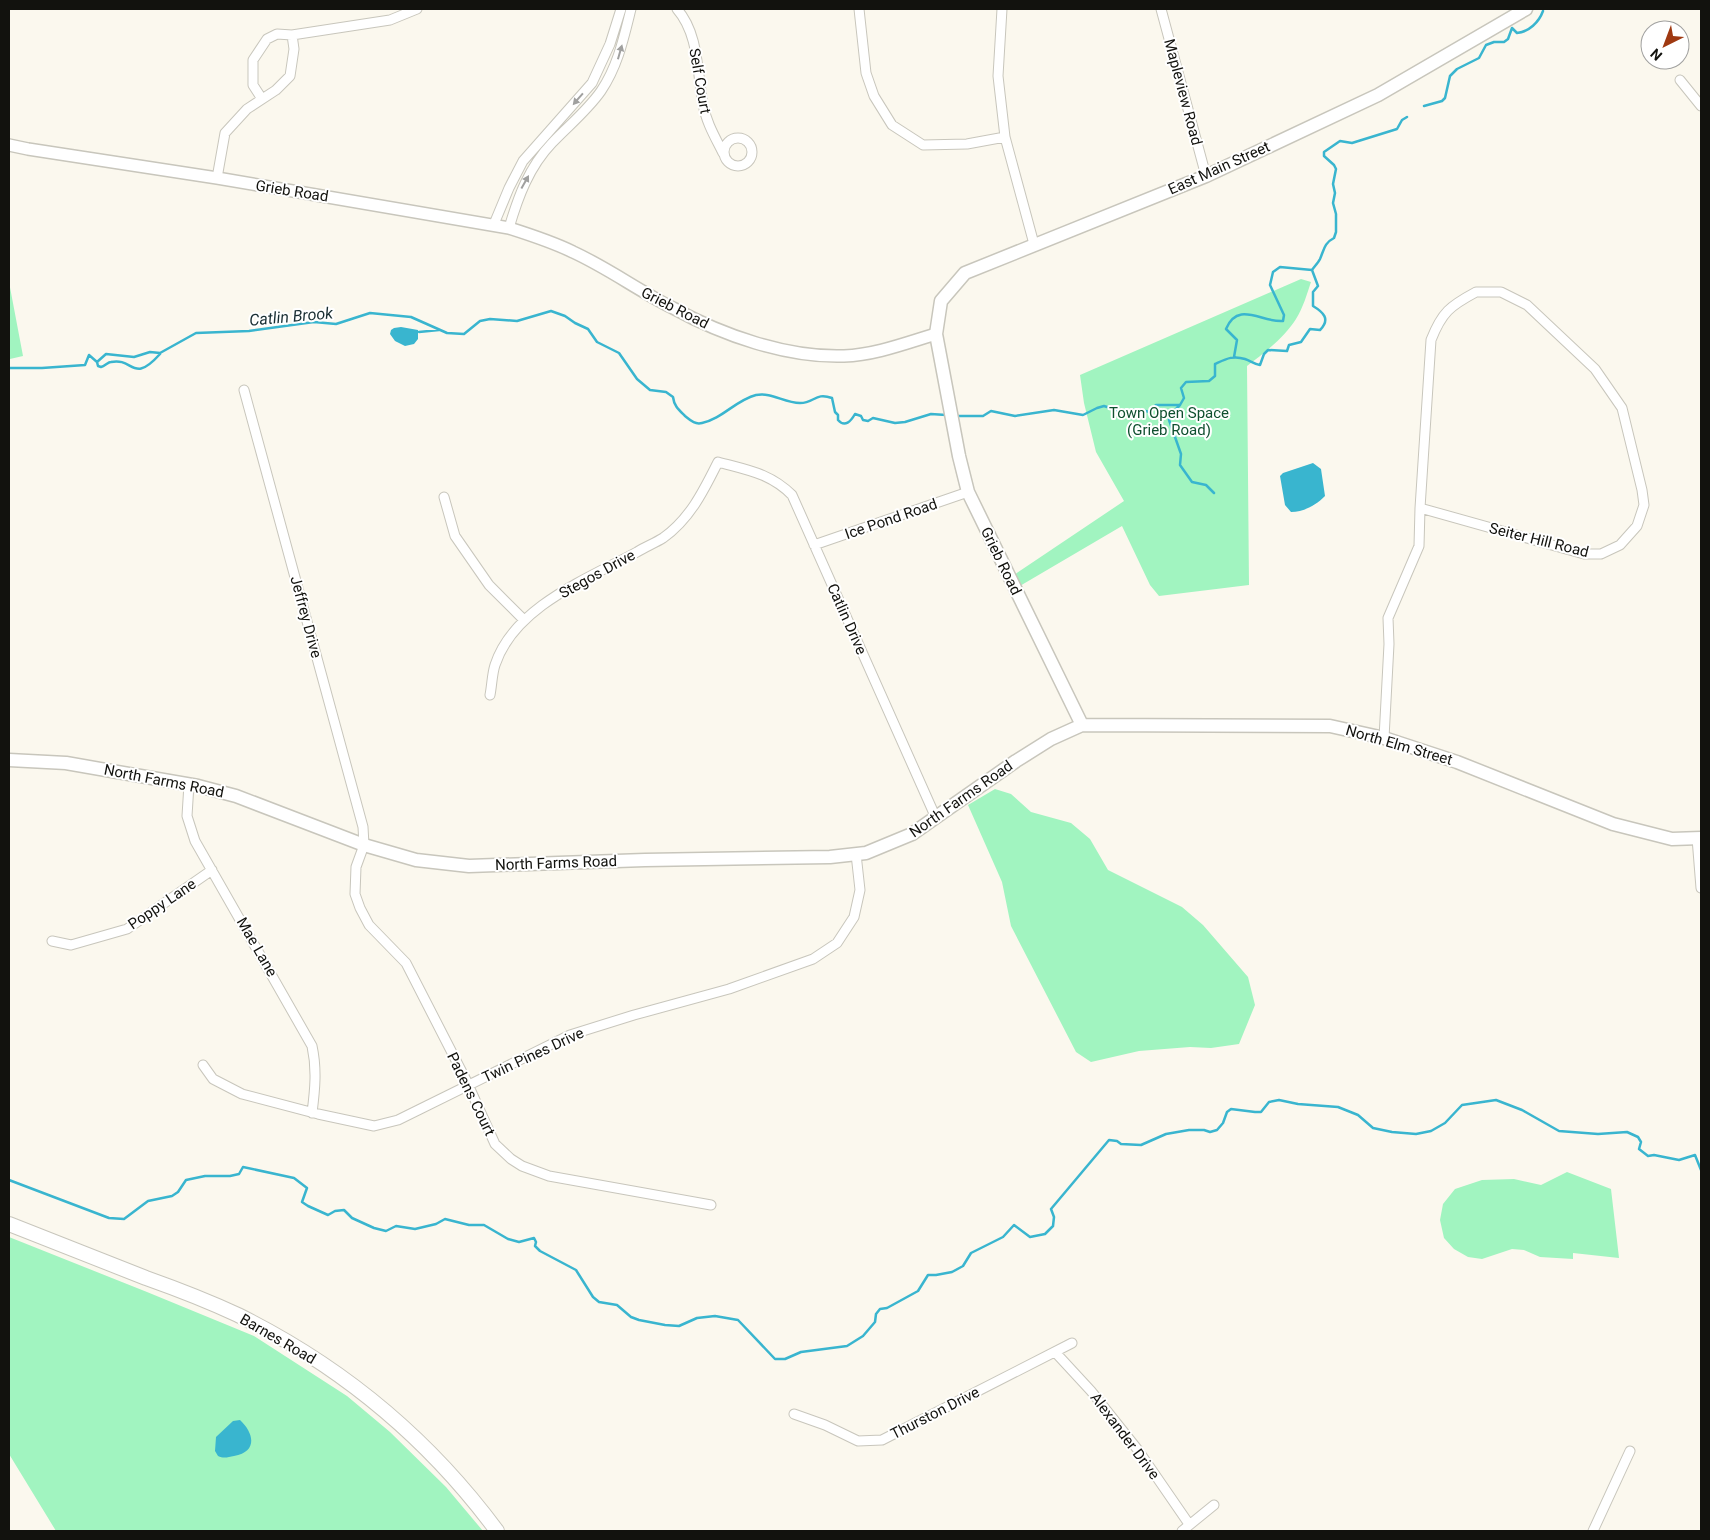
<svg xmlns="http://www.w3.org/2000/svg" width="1710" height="1540" viewBox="0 0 1710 1540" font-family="Roboto,sans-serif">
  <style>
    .green { fill: #a1f4c0 }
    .water { fill: #39b5cf }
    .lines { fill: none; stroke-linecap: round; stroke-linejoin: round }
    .stream { stroke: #39b5cf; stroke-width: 2.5 }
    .minor-casing { stroke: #c8c6bc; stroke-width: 11 }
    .tertiary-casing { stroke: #c8c6bc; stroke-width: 14 }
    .secondary-casing { stroke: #c8c6bc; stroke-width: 15 }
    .primary-casing { stroke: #c8c6bc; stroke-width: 16 }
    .minor { stroke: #fff; stroke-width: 9 }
    .tertiary { stroke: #fff; stroke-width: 11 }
    .secondary { stroke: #fff; stroke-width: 12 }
    .primary { stroke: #fff; stroke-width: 14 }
    .oneway { fill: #a0a09f }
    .labels { text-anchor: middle; stroke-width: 4; stroke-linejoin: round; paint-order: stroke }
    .street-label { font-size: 15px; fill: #12120e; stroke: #fff }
    .park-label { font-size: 15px; fill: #0f502f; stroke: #fff }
    .water-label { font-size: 16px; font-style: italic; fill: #182d32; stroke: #fff }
  </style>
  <rect width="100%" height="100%" fill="#fbf8ee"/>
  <path class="green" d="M 1301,279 L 1311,282 C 1307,294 1303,308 1296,319 C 1284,338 1264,353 1247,366 L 1249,585 L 1159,596 L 1150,585 L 1122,526 L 1013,590 L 1008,579 L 1124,501 L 1096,452 L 1084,403 L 1080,375 Z
    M 9,282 L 23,356 L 10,359 L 9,359 Z
    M 995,789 L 1011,794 L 1031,812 L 1071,823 L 1090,839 L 1108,870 L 1182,907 L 1203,925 L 1248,977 L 1255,1005 L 1239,1044 L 1211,1048 L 1190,1047 L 1139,1051 L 1091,1062 L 1076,1052 L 1011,926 L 1002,882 L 968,805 Z
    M 1567,1172 L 1611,1189 L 1619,1258 L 1573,1253 L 1573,1259 L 1540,1257 L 1524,1250 L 1512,1249 L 1482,1259 L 1468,1257 L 1454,1249 L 1444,1238 L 1440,1220 L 1443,1204 L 1455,1189 L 1482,1180 L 1514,1179 L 1541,1185 Z
    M 9,1237 L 147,1292 L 254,1336 L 347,1396 L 390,1432 L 446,1487 L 483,1531 L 56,1531 L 9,1454 Z"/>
  <path class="water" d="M 401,327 L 418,330 L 418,339 L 414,344 L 405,346 L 395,341 L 390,334 L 391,330 L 394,328 Z
    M 1313,463 L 1321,469 L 1325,496 C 1316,505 1304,512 1291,512 L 1285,505 L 1280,476 L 1283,473 Z
    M 240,1420 C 254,1433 258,1452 234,1456 C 228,1457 224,1459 218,1456 L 215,1451 L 216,1437 L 233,1421 Z"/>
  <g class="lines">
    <path class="stream" d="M 1424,106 L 1442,101 L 1445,98 L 1450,76 L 1457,69 L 1479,58 L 1486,45 L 1494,42 L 1504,42 L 1508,39 L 1512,28 L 1517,33 C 1529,32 1539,22 1543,11
      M 419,332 L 439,330
      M 1234,357 L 1237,340 L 1226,329 C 1238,300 1262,323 1283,321 L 1284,315 L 1270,285 L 1273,272 L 1280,267 L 1312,270
      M 97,362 L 98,366 L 101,367 C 105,366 108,362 111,362 C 134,357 132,385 160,354
      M 9,368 L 42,368 L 85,365 L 89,355 L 97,362 L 106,354 L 134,357 L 150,352 L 160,353 L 196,333 L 249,331 L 314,322 L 336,324 L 370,313 L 411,317 L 447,333 L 464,334 L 480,321 L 490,319 L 517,321 L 551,311 L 565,316 L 575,323 L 588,329 L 597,342 L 619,353 L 637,379 L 650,390 L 666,392 L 673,397 C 674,406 679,410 685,416 C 690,420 695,425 702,423 C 722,419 736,400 756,395 C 772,392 784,403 800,403 C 815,403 815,392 832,398 L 835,412 L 838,415 L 838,420 C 845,428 851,421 855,414 L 861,416 L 863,420 L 868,421 L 873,418 L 895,423 L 905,422 L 931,414 L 946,415
      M 1180,405 L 1171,414 L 1169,420 L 1181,454 L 1180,465 L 1192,482 L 1206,485 L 1214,493
      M 954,416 L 983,416 L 991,411 L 1015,416 L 1054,410 L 1083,415 L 1097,408 L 1104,406 L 1129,414 L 1132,410 L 1142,410 L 1149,412 L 1156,405 L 1180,405 L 1184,398 L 1181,388 L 1186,382 L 1209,381 L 1215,376 L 1215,364 C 1226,359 1233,355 1245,359 C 1251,361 1254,364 1260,365 L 1264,354 L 1268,350 L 1287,351 L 1289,345 L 1301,342 L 1310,329 L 1320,330 C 1331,319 1323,312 1313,306 L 1313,292 L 1318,286 L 1312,270 C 1314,267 1318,263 1320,259 C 1324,250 1324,243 1334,238 L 1336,232 L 1336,214 L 1333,203 L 1335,193 L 1333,184 L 1336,169 L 1334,165 L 1324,156 L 1324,152 L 1340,141 L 1352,143 L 1397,129 L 1402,120 L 1407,117
      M 9,1180 L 109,1218 L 124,1219 L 148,1201 L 172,1196 L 178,1192 L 186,1180 L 205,1176 L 230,1176 L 239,1174 L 243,1167 L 294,1178 L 307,1188 L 302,1202 L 308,1206 L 328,1215 L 335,1211 L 344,1210 L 352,1218 L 374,1228 L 386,1231 L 396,1226 L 415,1229 L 436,1224 L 445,1219 L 469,1225 L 484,1225 L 508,1239 L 519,1242 L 534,1238 L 536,1242 L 535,1246 L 540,1251 L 576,1270 L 593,1297 L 599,1302 L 617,1305 L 631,1317 L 639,1320 L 665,1325 L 679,1326 L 697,1318 L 715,1316 L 738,1320 L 775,1359 L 785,1359 L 801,1352 L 847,1346 L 863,1336 L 875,1322 L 876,1314 L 880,1309 L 887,1308 L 918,1291 L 928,1275 L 936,1275 L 952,1272 L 963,1266 L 971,1253 L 1003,1237 L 1014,1225 L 1030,1237 L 1045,1234 L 1053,1226 L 1054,1217 L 1051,1209 L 1109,1140 L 1117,1141 L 1121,1144 L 1141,1145 L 1166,1134 L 1189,1130 L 1204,1130 L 1210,1132 L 1217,1130 L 1223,1123 L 1227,1112 L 1231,1109 L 1255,1112 L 1261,1112 L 1269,1102 L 1279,1100 L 1298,1104 L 1338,1107 L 1358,1115 L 1373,1128 L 1392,1132 L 1416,1134 L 1431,1131 L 1445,1123 L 1462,1105 L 1496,1100 L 1522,1110 L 1559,1131 L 1598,1134 L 1627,1132 L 1638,1137 L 1641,1142 L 1639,1149 L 1648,1156 L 1654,1155 L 1679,1160 L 1695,1155 L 1701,1170"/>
    <g class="minor-casing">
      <path id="minor" d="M 677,9 C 699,34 697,72 703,104 C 706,122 715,137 723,153
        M 859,9 L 866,73 L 874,96 L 892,125 L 923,145 L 967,144 L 1005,137
        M 1002,9 L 998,76 L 1005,137 L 1034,244
        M 1161,9 L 1206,176
        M 1680,80 L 1701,106
        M 262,99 L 253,85 L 253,60 L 267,39 L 277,34 L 292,35
        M724 152a14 14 0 1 1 28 0a14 14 0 1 1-28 0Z
        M 217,178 L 225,133 L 247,109 L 276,90 L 290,76 L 294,49 L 292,35 L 390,20 L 417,9
        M 494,224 L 509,188 L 523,161 L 592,83 L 610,44 L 621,9
        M 509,228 C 518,197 529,167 552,143 C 568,126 587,111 601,91 C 618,66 624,37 631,9
        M 1476,292 L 1501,292 L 1527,305 L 1595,369 L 1622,408 L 1642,490 L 1644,505 L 1637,526 L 1620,545 L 1601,554 L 1584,554 L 1420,508 L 1431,340 C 1442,312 1450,306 1476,292 Z
        M 244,390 L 363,827 L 364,845 L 356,867 L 355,894 L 360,908 L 369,925 L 406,963 L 466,1080 L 495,1144 L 511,1159 L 522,1166 L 549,1176 L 711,1205
        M 444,497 L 455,536 L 489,585 L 524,620
        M 814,545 L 968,492
        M 490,695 C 492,685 492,674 495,665 C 514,607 587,579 637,552 C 645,547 655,543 663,538 C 690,519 704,490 718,462 C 747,470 770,473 792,495 L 936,818
        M 1384,738 L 1389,644 L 1388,618 L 1419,546 L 1420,508
        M 189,784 L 187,816 L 195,841 L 312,1046 C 317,1069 315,1089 312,1113
        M 1697,838 L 1701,888
        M 52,941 L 71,945 L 127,929 L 212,870
        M 203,1065 L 213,1079 L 242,1094 L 318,1114 L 374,1126 L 398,1120 L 570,1035 L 634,1015 L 729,989 L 813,959 L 837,943 L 854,917 L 860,890 L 856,854
        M 1055,1352 L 1091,1391 L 1138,1450 L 1189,1524
        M 794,1414 L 825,1425 L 858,1441 L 882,1440 L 1072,1343
        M 1182,1531 L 1214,1505
        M 1593,1531 L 1630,1451"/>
    </g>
    <g class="tertiary-casing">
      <path id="tertiary" d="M 9,145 L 28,149 L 217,178 L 509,228 C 531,235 553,242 573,252 C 608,268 639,291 673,308 C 722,335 787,358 844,356 C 875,355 906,343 936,334"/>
    </g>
    <g class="secondary-casing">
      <path id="secondary" d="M 1082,725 L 968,492 L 959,456 L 936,334 L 941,301 L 965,273 L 1206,176 L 1378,95 L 1526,9
        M 9,760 L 66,763 L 198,786 L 236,796 L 364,845 L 416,860 L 469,866 L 645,860 L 830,857 L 866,853 L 912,834 L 1016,761 L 1051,739 L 1082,725 L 1330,726 L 1384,738 L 1457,762 L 1613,824 L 1672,839 L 1701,838"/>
    </g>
    <g class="primary-casing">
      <path id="primary" d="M 9,1224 C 55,1242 101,1260 146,1278 C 177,1289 208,1301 238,1315 C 341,1366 429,1439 497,1531"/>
    </g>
    <use href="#minor" class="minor"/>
    <use href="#tertiary" class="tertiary"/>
    <use href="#secondary" class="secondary"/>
    <use href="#primary" class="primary"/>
  </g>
  <defs><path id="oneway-solid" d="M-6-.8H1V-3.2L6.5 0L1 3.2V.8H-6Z" transform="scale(1.25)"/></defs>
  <g class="oneway">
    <use href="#oneway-solid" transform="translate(620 52) rotate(-74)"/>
    <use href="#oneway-solid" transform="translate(578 99) rotate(131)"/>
    <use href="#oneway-solid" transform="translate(525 182) rotate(-61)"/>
  </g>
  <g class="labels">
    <g class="street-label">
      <text transform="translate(700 81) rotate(80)" y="5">Self Court</text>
      <text transform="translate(1183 92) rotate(75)" y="5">Mapleview Road</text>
      <text transform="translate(1219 168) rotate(-24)" y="5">East Main Street</text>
      <text transform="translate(292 191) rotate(9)" y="5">Grieb Road</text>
      <text transform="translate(675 308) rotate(27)" y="5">Grieb Road</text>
      <text transform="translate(891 519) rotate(-19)" y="5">Ice Pond Road</text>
      <text transform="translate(1539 540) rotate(14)" y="5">Seiter Hill Road</text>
      <text transform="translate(1001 561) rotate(64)" y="5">Grieb Road</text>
      <text transform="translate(597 574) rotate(-29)" y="5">Stegos Drive</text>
      <text transform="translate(306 617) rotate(75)" y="5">Jeffrey Drive</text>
      <text transform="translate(847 619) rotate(66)" y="5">Catlin Drive</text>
      <text transform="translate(1399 745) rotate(16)" y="5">North Elm Street</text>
      <text transform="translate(164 781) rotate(11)" y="5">North Farms Road</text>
      <text transform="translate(961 799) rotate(-35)" y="5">North Farms Road</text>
      <text transform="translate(556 863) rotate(-2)" y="5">North Farms Road</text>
      <text transform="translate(162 904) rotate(-34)" y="5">Poppy Lane</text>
      <text transform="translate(257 947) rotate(60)" y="5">Mae Lane</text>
      <text transform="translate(533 1055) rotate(-25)" y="5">Twin Pines Drive</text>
      <text transform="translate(471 1094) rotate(64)" y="5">Padens Court</text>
      <text transform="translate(278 1339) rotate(30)" y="5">Barnes Road</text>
      <text transform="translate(935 1413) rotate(-27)" y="5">Thurston Drive</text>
      <text transform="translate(1125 1436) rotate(53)" y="5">Alexander Drive</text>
    </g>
    <g class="park-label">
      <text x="1169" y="418">Town Open Space<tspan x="1169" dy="17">(Grieb Road)</tspan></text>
    </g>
    <g class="water-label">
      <text transform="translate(291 316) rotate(-5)" y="6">Catlin Brook</text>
    </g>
  </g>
  <rect width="1710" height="1540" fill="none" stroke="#12120e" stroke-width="20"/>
  <g transform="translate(1665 45) rotate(222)"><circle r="24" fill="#ffffff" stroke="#a0a09f"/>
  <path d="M0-4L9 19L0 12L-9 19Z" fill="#9f3911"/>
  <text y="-8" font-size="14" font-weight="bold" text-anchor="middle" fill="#12120e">N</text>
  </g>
</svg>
